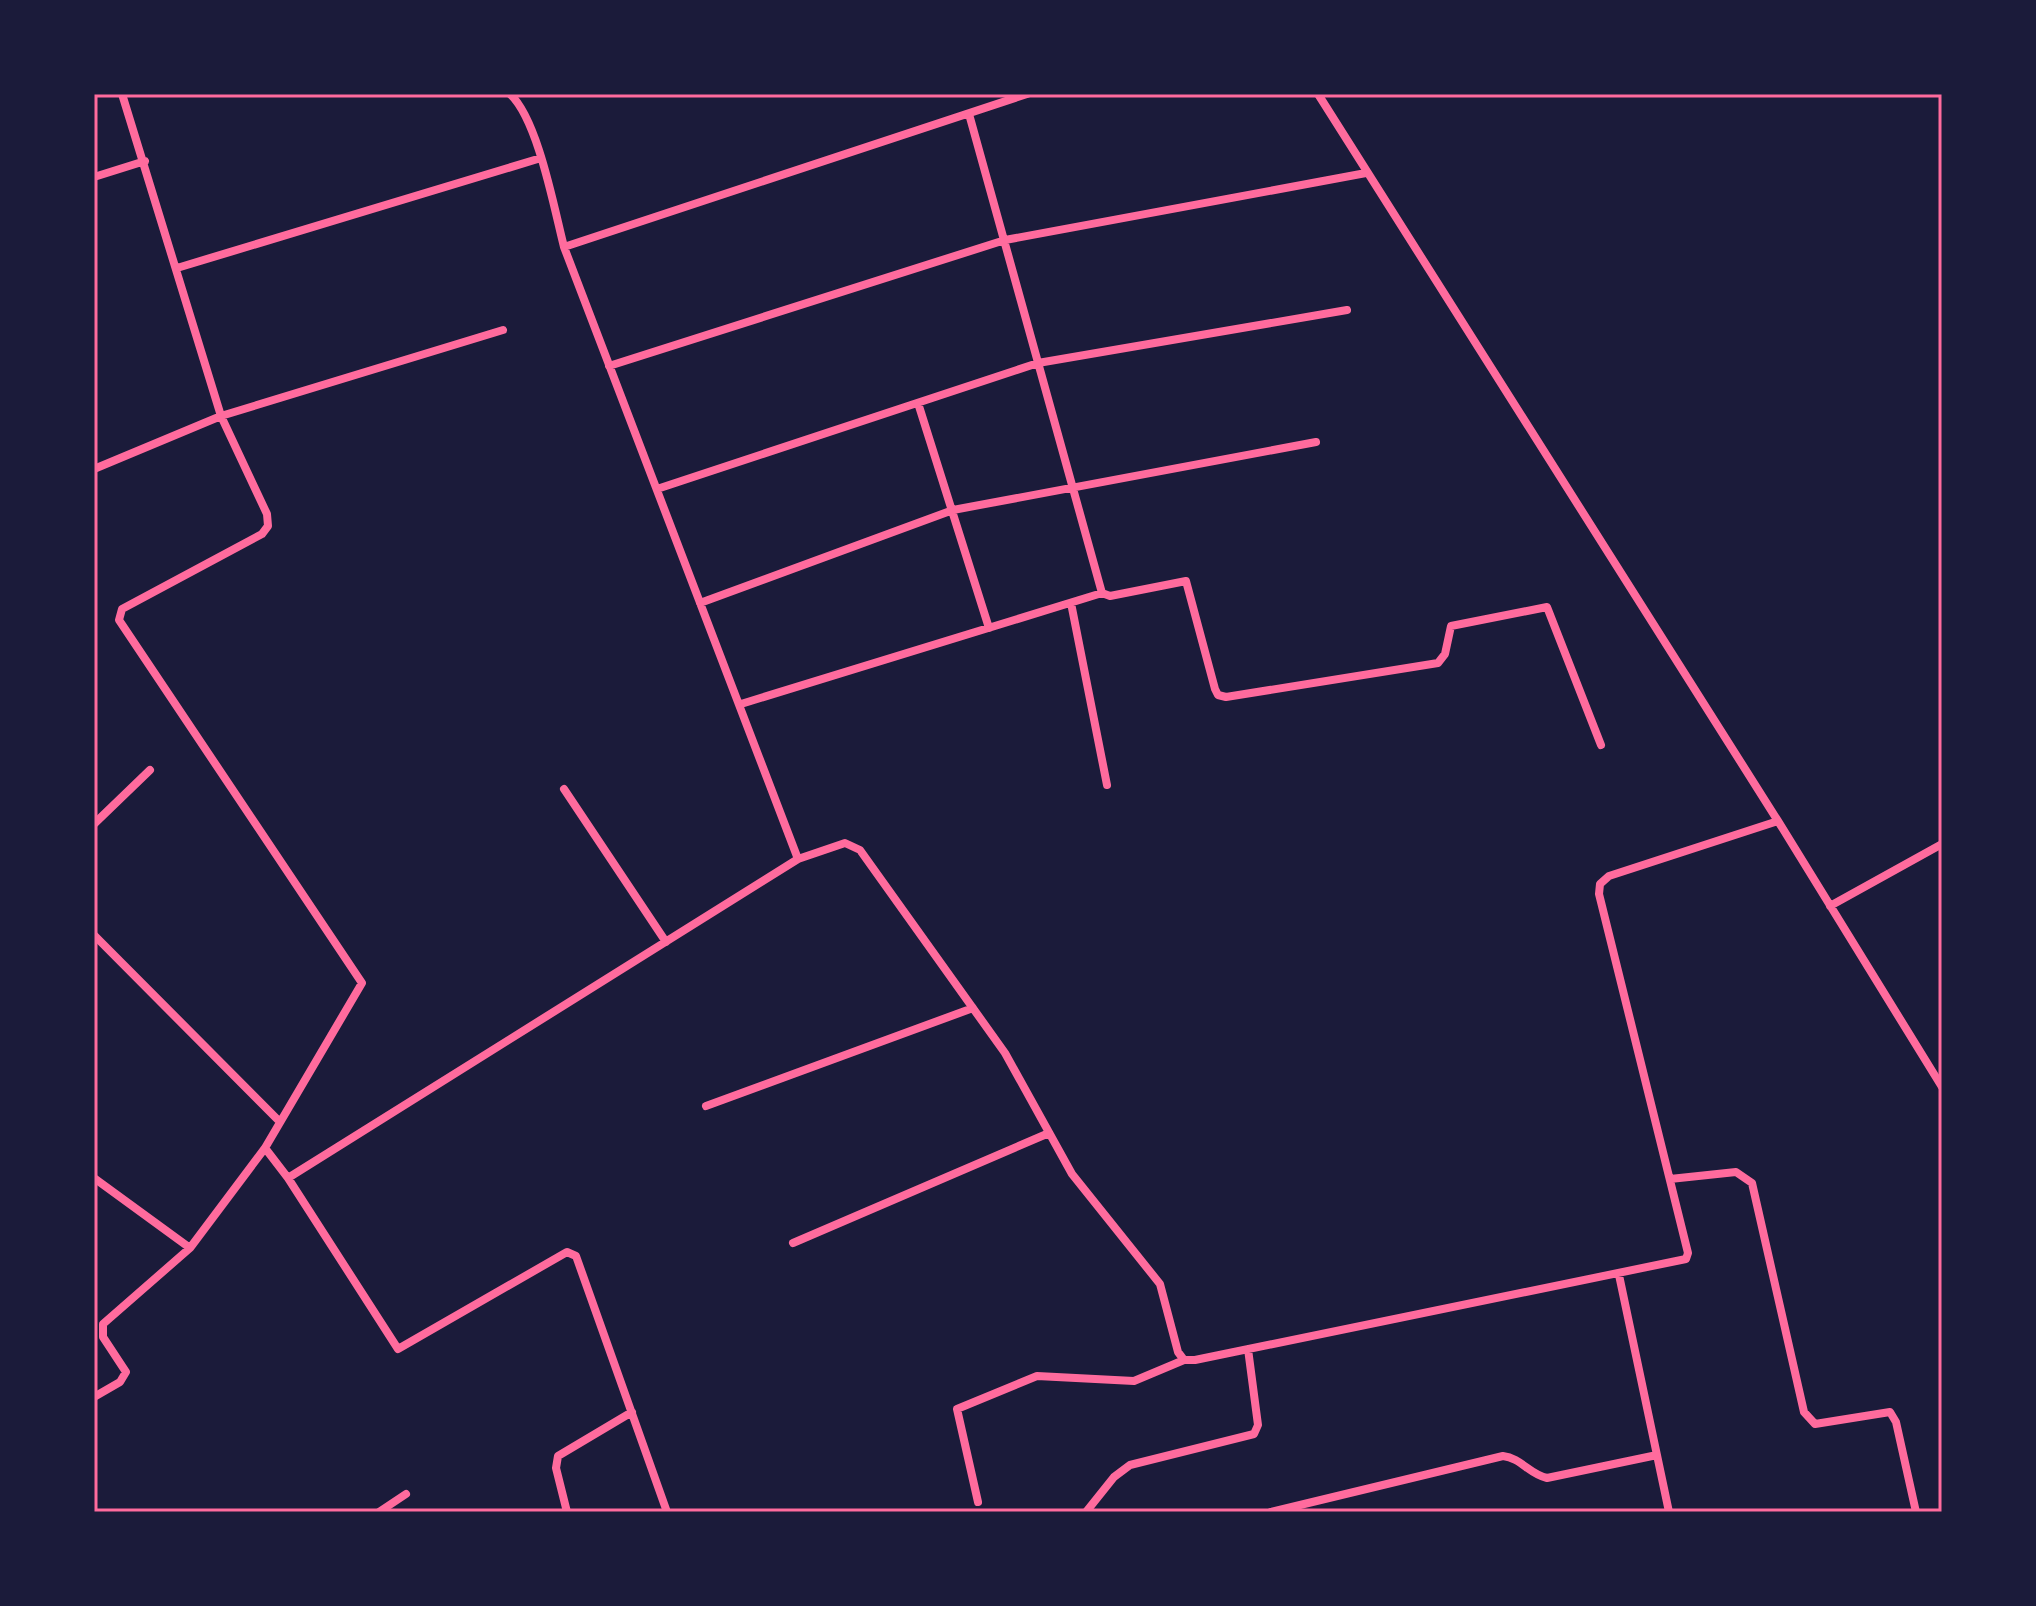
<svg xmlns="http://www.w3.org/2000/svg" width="2036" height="1606" viewBox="0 0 2036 1606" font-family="Poppins,sans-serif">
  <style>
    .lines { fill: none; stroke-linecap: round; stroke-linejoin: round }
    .minor { stroke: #ff6b9d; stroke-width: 8 }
    .neatline { fill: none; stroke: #ff6b9d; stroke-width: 3 }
  </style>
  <rect width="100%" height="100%" fill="#1b1b3a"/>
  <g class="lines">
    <path class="minor" d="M 122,94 L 221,416 L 267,514 L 268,526 L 262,534 L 122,609 L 119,620 L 362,983 L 265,1148
      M 1318,94 L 1778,821 L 1942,1087
      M 969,114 L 1102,593 L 1110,596 L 1186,581 L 1215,689 L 1218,695 L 1226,697 L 1438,663 L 1445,654 L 1451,626 L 1547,607 L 1601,745
      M 94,177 L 145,161
      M 564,247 L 1027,94
      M 177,268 L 541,158
      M 609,366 L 1005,240 L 1366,173
      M 918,403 L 989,628
      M 94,469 L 221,416 L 503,330
      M 657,489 L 1038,363 L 1347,310
      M 700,603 L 953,510 L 1316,442
      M 1071,603 L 1107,785
      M 741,704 L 1102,593
      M 564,789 L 666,942
      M 94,824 L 150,770
      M 798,859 L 845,843 L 860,850 L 1005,1053 L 1072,1174 L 1160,1284 L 1178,1352 L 1184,1360 L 1195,1360 L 1686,1259 L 1688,1253 L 1599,894 L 1600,884 L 1609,876 L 1778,821
      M 1830,906 L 1942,844
      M 94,935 L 280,1122
      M 706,1106 L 973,1008
      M 94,1178 L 190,1248 L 265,1148 L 288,1178 L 798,859 L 564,247 C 554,208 538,120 510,94
      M 288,1178 L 398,1349 L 567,1252 L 576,1256 L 667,1512
      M 1670,1179 L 1736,1172 L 1752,1183 L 1804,1412 L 1815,1424 L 1890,1412 L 1896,1422 L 1916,1512
      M 793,1243 L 1049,1133
      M 1619,1275 L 1669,1512
      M 94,1397 L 120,1382 L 126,1372 L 103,1337 L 103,1324 L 190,1248
      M 978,1502 L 957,1409 L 1037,1376 L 1134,1381 L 1184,1360
      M 379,1512 L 406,1494
      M 567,1512 L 556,1468 L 558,1456 L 632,1412
      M 1086,1512 L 1114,1477 L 1130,1465 L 1254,1434 L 1258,1425 L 1248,1349
      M 1271,1512 L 1503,1456 C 1521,1458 1529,1474 1547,1478 L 1657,1455"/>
  </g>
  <rect width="2036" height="1606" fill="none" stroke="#1b1b3a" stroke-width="192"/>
  <rect x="96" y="96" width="1844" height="1414" class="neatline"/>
</svg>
